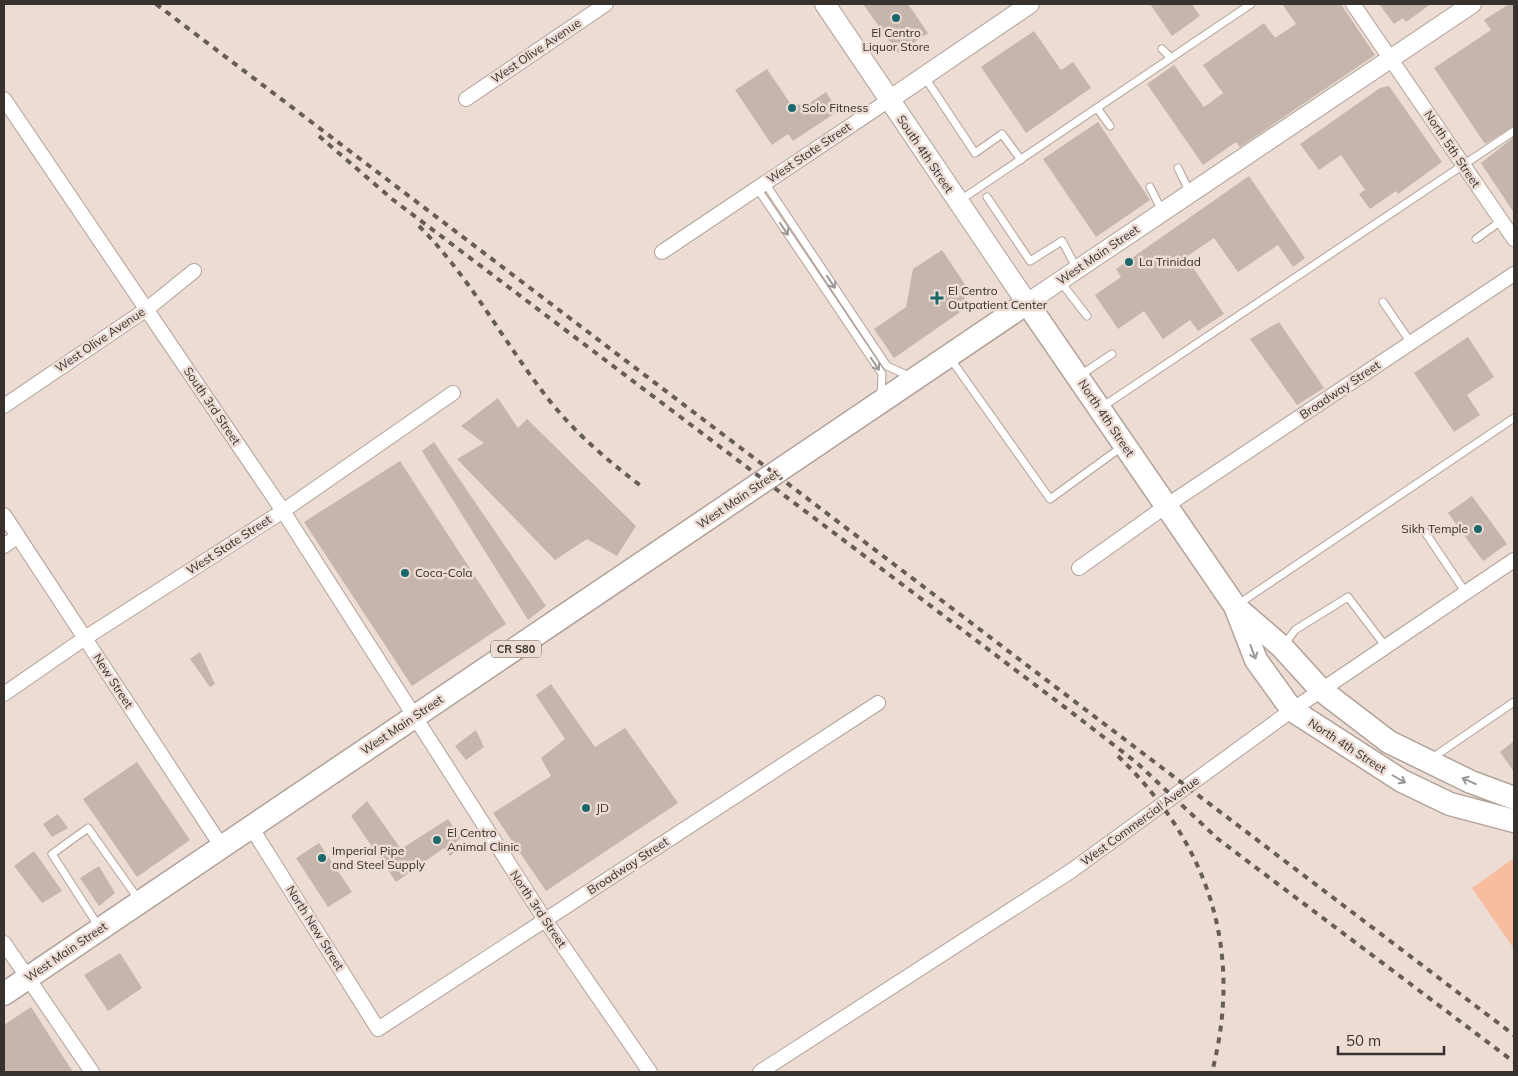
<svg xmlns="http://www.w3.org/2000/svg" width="1518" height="1076" viewBox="0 0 1518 1076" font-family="Mulish,sans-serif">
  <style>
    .green { fill: #f7bd9e }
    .building { fill: #c5b5ad }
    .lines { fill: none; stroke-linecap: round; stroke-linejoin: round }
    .service-casing { stroke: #b1a299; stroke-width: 9 }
    .minor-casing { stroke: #b1a299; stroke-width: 16 }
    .tertiary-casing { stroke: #b1a299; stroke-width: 20 }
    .secondary-casing { stroke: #b1a299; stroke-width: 22 }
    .primary-casing { stroke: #b1a299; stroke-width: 25 }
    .service { stroke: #fff; stroke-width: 7 }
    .minor { stroke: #fff; stroke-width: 14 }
    .tertiary { stroke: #fff; stroke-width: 18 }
    .secondary { stroke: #fff; stroke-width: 20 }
    .primary { stroke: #fff; stroke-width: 22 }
    .rail { stroke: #665d59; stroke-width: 4; stroke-dasharray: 6 6; stroke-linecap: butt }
    .oneway { stroke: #9c9897 }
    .poi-dot { fill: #1b686c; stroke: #ecdcd3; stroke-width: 2 }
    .labels { text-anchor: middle; stroke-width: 5; stroke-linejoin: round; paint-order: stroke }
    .shield { fill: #ecdcd3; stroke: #6e6560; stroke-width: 1 }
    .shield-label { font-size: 11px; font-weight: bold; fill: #38322f }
    .poi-label { font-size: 12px; fill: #38322f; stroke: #ecdcd3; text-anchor: start }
    .street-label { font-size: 12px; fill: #38322f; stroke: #ecdcd3 }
  </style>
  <rect width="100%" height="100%" fill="#ecdcd3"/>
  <path class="green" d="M 1514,858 L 1514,949 L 1472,888 Z"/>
  <path class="building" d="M 863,4 L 908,4 L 928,33 L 898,53 Z
    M 1150,4 L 1192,4 L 1200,16 L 1172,36 Z
    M 1282,4 L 1341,4 L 1375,55 L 1240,147 L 1236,142 L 1203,165 L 1147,84 L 1174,65 L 1204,107 L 1223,93 L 1203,65 L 1264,23 L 1275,38 L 1296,24 Z
    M 1379,4 L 1431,4 L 1406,22 L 1403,18 L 1394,24 Z
    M 1509,4 L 1514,4 L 1514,126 L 1485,144 L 1434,68 L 1491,30 L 1484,20 Z
    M 1034,31 L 1061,70 L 1073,62 L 1091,88 L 1026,133 L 981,67 Z
    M 767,69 L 790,103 L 805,106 L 826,92 L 838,111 L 793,141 L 788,134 L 772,145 L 735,90 Z
    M 1389,86 L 1442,162 L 1398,194 L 1396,191 L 1370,209 L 1359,194 L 1365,190 L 1341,155 L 1319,170 L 1300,144 L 1380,88 Z
    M 1098,122 L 1150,200 L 1096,237 L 1043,159 Z
    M 1514,137 L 1514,213 L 1481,163 Z
    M 1249,176 L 1305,258 L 1293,267 L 1278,245 L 1238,272 L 1214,238 L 1186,257 L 1224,314 L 1198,331 L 1190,320 L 1163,339 L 1144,311 L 1118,329 L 1095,295 L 1121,277 L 1116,269 Z
    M 942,250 L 968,289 L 959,313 L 894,358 L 874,329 L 906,307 L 913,269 Z
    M 1279,322 L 1324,388 L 1297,405 L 1250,339 Z
    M 1468,337 L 1494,377 L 1467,395 L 1480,415 L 1454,432 L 1414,373 Z
    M 498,398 L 518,428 L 527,419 L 636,526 L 617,556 L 587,539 L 555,560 L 457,459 L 484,443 L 461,426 Z
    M 434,442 L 546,606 L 528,620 L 422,451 Z
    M 400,461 L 506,624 L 412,686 L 304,522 Z
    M 1472,496 L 1507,544 L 1483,561 L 1448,513 Z
    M 200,652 L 215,684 L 210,687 L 190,659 Z
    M 551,684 L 595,747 L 625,728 L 678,803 L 546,891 L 493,813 L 551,776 L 541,758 L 565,739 L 536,695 Z
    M 476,730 L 484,747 L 466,760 L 455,746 Z
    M 1514,741 L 1514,772 L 1500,752 Z
    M 137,762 L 190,840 L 137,877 L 83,799 Z
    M 367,801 L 401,849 L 448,819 L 461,838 L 456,842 L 459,849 L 450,856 L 444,848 L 396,882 L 351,816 Z
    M 58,814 L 68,828 L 52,837 L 43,824 Z
    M 319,843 L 352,892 L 328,907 L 296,858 Z
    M 34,851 L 62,891 L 42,903 L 14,866 Z
    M 99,866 L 115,893 L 99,906 L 80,878 Z
    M 120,953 L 142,988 L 108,1011 L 84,975 Z
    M 31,1007 L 73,1072 L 4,1072 L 4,1025 Z"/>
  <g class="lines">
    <g class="service-casing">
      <path id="service" d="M 1162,49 L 1171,58
        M 924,76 L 975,153 L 1002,134 L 1021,160
        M 1097,108 L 1110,126
        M 1178,168 L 1190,193
        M 765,183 L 887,366 L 909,376
        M 1150,187 L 1162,211
        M 757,188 L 882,374 L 881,395
        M 987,197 L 1030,261 L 1062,241 L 1077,269
        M 959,201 L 1251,4
        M 1476,239 L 1501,221
        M 1060,281 L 1087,316
        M 1383,302 L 1411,343
        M 950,358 L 1050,499 L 1123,446
        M 1079,376 L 1112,354
        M 1102,407 L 1514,131
        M 1425,532 L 1466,593
        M 1237,605 L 1514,418
        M 1284,645 L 1295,630 L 1348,597 L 1386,647
        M 1432,758 L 1514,702
        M 99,927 L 52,854 L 88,828 L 139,900"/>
    </g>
    <g class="minor-casing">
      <path id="minor" d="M 1353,4 L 1514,239
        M 4,99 L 283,511 L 545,920 L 650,1072
        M 466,99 L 606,4
        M 662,252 L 889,100
        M 4,406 L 147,309 L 194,271
        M 4,515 L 222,847
        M 4,546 L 18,536
        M 1079,568 L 1166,506 L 1514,274
        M 4,694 L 85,638 L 283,511 L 453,393
        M 251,827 L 378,1029 L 878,703
        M 4,943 L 92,1072
        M 760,1072 L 1071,871 L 1292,710 L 1514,560"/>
    </g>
    <g class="tertiary-casing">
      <path id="tertiary" d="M 889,100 L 1030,4
        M 1027,303 L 1472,4"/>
    </g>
    <g class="secondary-casing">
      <path id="secondary" d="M 825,4 L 1027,303"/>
    </g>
    <g class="primary-casing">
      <path id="primary" d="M 1238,609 L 1282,647 L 1321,690 L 1389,742 L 1471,782 L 1514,798
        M 4,994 L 1027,303 L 1235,606 L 1256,660 L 1292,710 L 1402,781 L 1450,804 L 1514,821"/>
    </g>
    <use href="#service" class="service"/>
    <use href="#minor" class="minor"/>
    <use href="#tertiary" class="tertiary"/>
    <use href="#secondary" class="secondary"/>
    <use href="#primary" class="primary"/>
    <path class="rail" d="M 156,4 L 1514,1035
      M 319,136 L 392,199 L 1079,718 L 1137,763 L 1218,839 L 1514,1062
      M 419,226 C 471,278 504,343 549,400 C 576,434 607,460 641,486
      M 1118,756 C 1208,843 1244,949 1212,1072"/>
  </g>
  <defs><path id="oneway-shaft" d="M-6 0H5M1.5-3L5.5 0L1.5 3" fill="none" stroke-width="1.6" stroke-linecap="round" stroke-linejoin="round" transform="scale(1.25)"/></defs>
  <g class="oneway">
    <use href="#oneway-shaft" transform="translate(784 229) rotate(56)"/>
    <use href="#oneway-shaft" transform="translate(831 282) rotate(56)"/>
    <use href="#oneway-shaft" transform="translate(875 364) rotate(56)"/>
    <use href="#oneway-shaft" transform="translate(1253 652) rotate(69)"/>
    <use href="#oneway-shaft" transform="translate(1399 779) rotate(30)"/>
    <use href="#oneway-shaft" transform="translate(1469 781) rotate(-156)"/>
  </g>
  <g class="poi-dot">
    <circle cx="896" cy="18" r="5"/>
    <circle cx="792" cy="108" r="5"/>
    <circle cx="1129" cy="262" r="5"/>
    <path d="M934.5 290.5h5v5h5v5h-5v5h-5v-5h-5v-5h5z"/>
    <circle cx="1478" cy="529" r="5"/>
    <circle cx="405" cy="573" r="5"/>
    <circle cx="586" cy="808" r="5"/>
    <circle cx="437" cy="840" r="5"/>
    <circle cx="322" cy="858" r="5"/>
  </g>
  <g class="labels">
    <rect class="shield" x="491" y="640.5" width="50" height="17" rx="4"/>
    <g class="shield-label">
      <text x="516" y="653">CR S80</text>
    </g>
    <g class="poi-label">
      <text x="896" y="37" text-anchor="middle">El Centro<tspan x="896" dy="14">Liquor Store</tspan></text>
      <text x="802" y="112">Solo Fitness</text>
      <text x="1139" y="266">La Trinidad</text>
      <text x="948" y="295">El Centro<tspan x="948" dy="14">Outpatient Center</tspan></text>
      <text x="1468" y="533" text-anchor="end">Sikh Temple</text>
      <text x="415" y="577">Coca-Cola</text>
      <text x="596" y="812">JD</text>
      <text x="447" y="837">El Centro<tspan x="447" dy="14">Animal Clinic</tspan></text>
      <text x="332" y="855">Imperial Pipe<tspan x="332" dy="14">and Steel Supply</tspan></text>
    </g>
    <g class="street-label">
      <text transform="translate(536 51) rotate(-34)" y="4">West Olive Avenue</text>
      <text transform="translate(1452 149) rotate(56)" y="4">North 5th Street</text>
      <text transform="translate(809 153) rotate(-34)" y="4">West State Street</text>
      <text transform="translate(925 154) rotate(56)" y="4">South 4th Street</text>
      <text transform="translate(1098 255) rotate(-34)" y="4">West Main Street</text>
      <text transform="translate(100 340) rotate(-34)" y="4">West Olive Avenue</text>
      <text transform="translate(1340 390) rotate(-34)" y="4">Broadway Street</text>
      <text transform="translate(212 406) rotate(56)" y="4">South 3rd Street</text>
      <text transform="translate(1106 418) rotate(56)" y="4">North 4th Street</text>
      <text transform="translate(738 499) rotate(-34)" y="4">West Main Street</text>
      <text transform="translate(229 545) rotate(-33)" y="4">West State Street</text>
      <text transform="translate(113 681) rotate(57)" y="4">New Street</text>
      <text transform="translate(402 725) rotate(-34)" y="4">West Main Street</text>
      <text transform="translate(1347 746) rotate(33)" y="4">North 4th Street</text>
      <text transform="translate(1140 821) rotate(-36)" y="4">West Commercial Avenue</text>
      <text transform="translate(628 866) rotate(-33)" y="4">Broadway Street</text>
      <text transform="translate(538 909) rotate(56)" y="4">North 3rd Street</text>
      <text transform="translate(315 928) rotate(58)" y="4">North New Street</text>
      <text transform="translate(66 952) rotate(-34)" y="4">West Main Street</text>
    </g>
  </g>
  <rect width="1518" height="1076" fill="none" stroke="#38322f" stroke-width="10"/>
  <path d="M1338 1046v8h106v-8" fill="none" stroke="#38322f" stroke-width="2.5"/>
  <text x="1346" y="1046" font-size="15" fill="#38322f" stroke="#ecdcd3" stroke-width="4" paint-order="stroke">50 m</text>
</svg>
